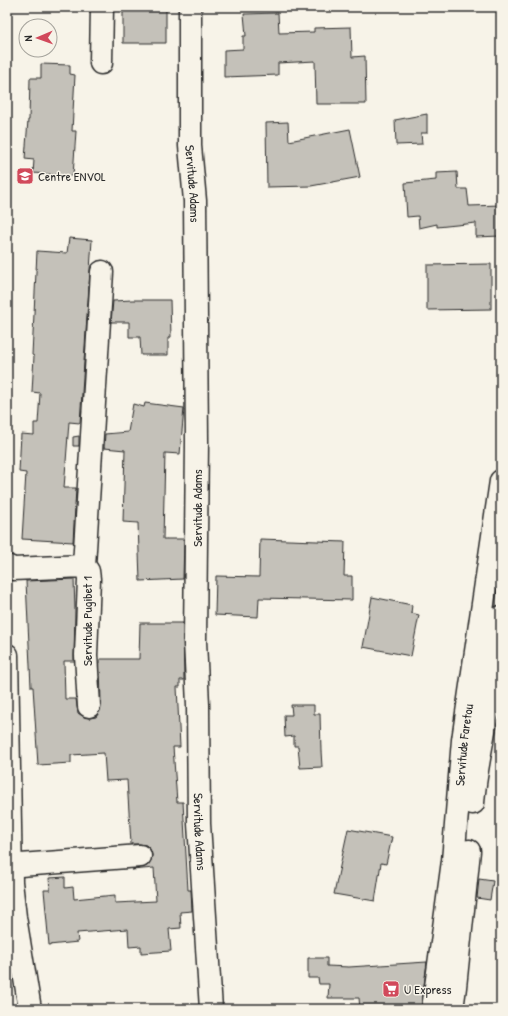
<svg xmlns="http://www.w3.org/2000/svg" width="508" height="1016" viewBox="0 0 508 1016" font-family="'Patrick Hand',sans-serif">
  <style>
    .building { fill: #c4c1b9; stroke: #2b2b2b }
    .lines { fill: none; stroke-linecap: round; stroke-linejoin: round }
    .street-casing { stroke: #2b2b2b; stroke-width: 25 }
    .street { stroke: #f7f3e8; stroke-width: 22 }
    .labels { text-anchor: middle; stroke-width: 3; stroke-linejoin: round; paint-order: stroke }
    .poi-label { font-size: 13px; fill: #2b2b2b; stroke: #f7f3e8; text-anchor: start }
    .street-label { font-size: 13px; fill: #2b2b2b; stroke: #f7f3e8 }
  </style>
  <rect width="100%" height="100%" fill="#f7f3e8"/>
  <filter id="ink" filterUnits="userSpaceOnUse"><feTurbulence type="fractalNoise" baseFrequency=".025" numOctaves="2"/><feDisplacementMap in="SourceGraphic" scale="8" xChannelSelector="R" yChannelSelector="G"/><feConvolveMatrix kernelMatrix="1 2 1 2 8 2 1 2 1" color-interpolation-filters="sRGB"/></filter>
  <g filter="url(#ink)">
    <path class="building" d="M 123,7 L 166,7 L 166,43 L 123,43 Z
      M 278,13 L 279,33 L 314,32 L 314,28 L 351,27 L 352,57 L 365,56 L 366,104 L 316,104 L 315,61 L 278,63 L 278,75 L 224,77 L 224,50 L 243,49 L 243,36 L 246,36 L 244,14 Z
      M 41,64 L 70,65 L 70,74 L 75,75 L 72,131 L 76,131 L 73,176 L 33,173 L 34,160 L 25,159 L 28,120 L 29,120 L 30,78 L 41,78 Z
      M 427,114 L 427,133 L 421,133 L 422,144 L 396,145 L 395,120 Z
      M 288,122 L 289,141 L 350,129 L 360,177 L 311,186 L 267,187 L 266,123 Z
      M 457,172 L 458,189 L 467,189 L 469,206 L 501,205 L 501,236 L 476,237 L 476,223 L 437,227 L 437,224 L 419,228 L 418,216 L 407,217 L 405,183 L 436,180 L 436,173 Z
      M 69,238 L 92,240 L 80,423 L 69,422 L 64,488 L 76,488 L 73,542 L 22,539 L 26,473 L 19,472 L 21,434 L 34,435 L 34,423 L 38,423 L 40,393 L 32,392 L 34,356 L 32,355 L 37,251 L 67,253 Z
      M 491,264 L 491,309 L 427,310 L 427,265 Z
      M 132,300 L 170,300 L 171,337 L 168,338 L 168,355 L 141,355 L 140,337 L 129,337 L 129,322 L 111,322 L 113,301 Z
      M 145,403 L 184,408 L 180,454 L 165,453 L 163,539 L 184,539 L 183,579 L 140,581 L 138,523 L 123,522 L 125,450 L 104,448 L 105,434 L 128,432 L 133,404 L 144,407 Z
      M 79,436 L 79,446 L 73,446 L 73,437 Z
      M 260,539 L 345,542 L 344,576 L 352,576 L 352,600 L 259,598 L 258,617 L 215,615 L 216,576 L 259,577 Z
      M 74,579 L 75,610 L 74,661 L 64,661 L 65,699 L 76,699 L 78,713 L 84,717 L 89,718 L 96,717 L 100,711 L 101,705 L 100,659 L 139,659 L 140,623 L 183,623 L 184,680 L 180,680 L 180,687 L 177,687 L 180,747 L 173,747 L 177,802 L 183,802 L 188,890 L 191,890 L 192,911 L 180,912 L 181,928 L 169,929 L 171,951 L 141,953 L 141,946 L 129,947 L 128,929 L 77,933 L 78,942 L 49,945 L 44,890 L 50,890 L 49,878 L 65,877 L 65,888 L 73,887 L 74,899 L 115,895 L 115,903 L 156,901 L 154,868 L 132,870 L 147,866 L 151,861 L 152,855 L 150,849 L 146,845 L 139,844 L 131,844 L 127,780 L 106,781 L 104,753 L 71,755 L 71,763 L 38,765 L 33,687 L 31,687 L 26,581 Z
      M 372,597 L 412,605 L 411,613 L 419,615 L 411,656 L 363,647 Z
      M 291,705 L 314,705 L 314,714 L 320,714 L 321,751 L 322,767 L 300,768 L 298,746 L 294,746 L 294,736 L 285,737 L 284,715 L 292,715 Z
      M 348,829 L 392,837 L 386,864 L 381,863 L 375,901 L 334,894 Z
      M 479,879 L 493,881 L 490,900 L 477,898 Z
      M 308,958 L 327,958 L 327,966 L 349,967 L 427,962 L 421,1009 L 360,1009 L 359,998 L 328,998 L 329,984 L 319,984 L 318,978 L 308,978 Z"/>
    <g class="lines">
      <g class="street-casing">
        <g id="street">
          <path id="s1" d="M 190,7 L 190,146 L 195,201 L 197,441 L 195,641 L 198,705 L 199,824 L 211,1009"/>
          <path d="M 101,63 L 102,7"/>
          <path d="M 7,566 L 13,569 L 84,566 L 88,571 L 89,579 L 86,655 L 89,706"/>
          <path d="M 84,566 L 102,272"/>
          <path d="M 7,655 L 11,882 L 15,917 L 30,1009"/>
          <path d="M 473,803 C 475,773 482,744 487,715 C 492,682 495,649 501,617"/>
          <path d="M 7,866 L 140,856"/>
          <path id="s2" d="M 433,1009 L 453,861 L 463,740 L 501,481"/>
          <path d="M 452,1009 L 455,987 L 469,851"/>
        </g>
      </g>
      <use href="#street" class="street"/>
    </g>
  </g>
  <defs>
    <g id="school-square" transform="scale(0.9)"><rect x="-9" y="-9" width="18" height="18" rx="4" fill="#d1495b" stroke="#f7f3e8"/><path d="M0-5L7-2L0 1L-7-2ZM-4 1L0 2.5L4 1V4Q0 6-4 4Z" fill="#fff"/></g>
    <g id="supermarket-square" transform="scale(0.9)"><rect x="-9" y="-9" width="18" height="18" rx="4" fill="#d1495b" stroke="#f7f3e8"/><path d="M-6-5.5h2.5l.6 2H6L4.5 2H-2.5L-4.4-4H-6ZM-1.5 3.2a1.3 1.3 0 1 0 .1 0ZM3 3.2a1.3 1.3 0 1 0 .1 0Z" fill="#fff"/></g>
  </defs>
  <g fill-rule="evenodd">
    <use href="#school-square" x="25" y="176"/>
    <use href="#supermarket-square" x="391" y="989"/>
  </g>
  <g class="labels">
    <g class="poi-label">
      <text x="38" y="181">Centre ENVOL</text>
      <text x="404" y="994">U Express</text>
    </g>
    <g class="street-label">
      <text dy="5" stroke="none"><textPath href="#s1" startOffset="177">Servitude Adams</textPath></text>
      <text transform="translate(197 508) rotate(-90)" y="5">Servitude Adams</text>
      <text transform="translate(87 621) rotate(-90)" y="5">Servitude Pugibet 1</text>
      <text dy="5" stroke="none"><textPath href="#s2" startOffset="266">Servitude Faretou</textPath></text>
      <text dy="5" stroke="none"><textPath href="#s1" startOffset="825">Servitude Adams</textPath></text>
    </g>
  </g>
  <rect width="508" height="1016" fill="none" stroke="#f7f3e8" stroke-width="24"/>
  <rect x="12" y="12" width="484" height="992" fill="none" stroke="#2b2b2b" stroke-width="1.5" filter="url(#ink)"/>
  <g transform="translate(38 38) rotate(268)"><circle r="19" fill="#f7f3e8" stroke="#a5a39c"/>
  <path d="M0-3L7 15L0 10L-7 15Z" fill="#d1495b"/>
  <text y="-6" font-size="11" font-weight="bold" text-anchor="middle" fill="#2b2b2b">N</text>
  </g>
</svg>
